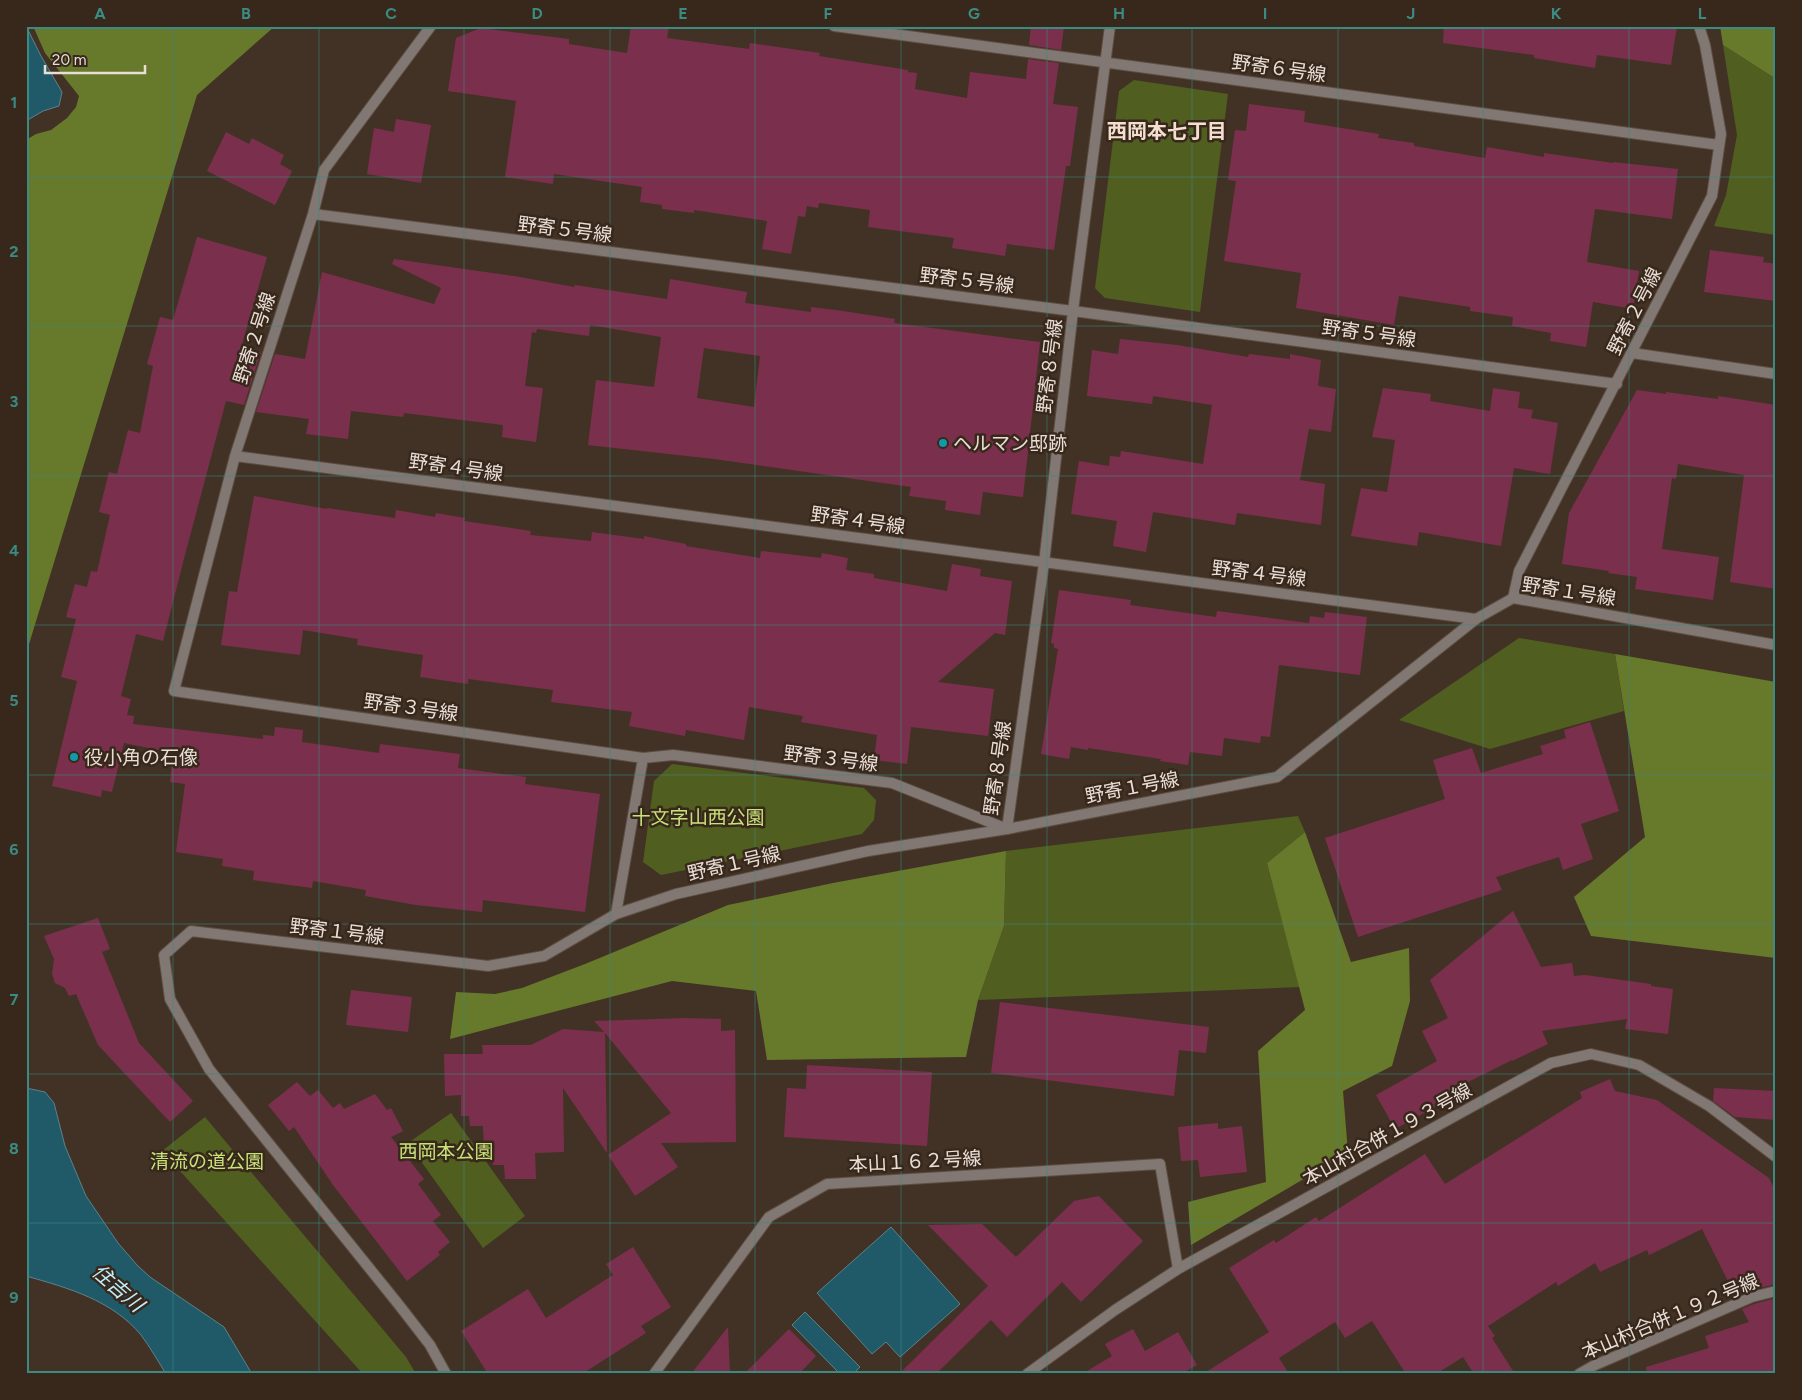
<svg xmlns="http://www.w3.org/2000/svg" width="1802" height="1400" viewBox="0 0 1802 1400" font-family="Figtree,'Noto Sans JP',sans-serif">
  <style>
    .green { fill: #505e20 }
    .forest { fill: #67792b }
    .water { fill: #205a69; stroke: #5c828a }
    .building { fill: #7a304c; fill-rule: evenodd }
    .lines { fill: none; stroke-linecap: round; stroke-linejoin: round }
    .minor-casing { stroke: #5d4e42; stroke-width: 12 }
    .tertiary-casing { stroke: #5d4e42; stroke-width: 12 }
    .minor { stroke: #817773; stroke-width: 10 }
    .tertiary { stroke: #817773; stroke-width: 10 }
    .grid { fill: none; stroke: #3b8b83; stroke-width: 1; stroke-opacity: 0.55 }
    .culture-dot { fill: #0f9aa8; stroke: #38281c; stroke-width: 2 }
    .labels { text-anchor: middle; stroke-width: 5; stroke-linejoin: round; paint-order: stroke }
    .street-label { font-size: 19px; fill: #e9ded6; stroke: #38281c }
    .poi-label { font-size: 19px; fill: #e9ded6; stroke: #38281c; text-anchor: start }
    .park-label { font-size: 19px; fill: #c7e278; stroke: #38281c }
    .neighbourhood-label { font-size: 20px; font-weight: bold; fill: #f4dfcf; stroke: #38281c }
    .water-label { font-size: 20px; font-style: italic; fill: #bceefc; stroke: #38281c }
    .neatline { fill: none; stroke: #3b8b83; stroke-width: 2 }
    .grid-label { font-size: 16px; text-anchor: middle; font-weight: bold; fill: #3b8b83 }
  </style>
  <rect width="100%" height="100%" fill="#423226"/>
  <path class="green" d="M 1723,45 L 1776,79 L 1776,235 L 1714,226 L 1726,195 L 1737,135 Z
    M 1134,80 L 1228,94 L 1200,312 L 1105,298 L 1095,288 L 1119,91 Z
    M 1519,638 L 1615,654 L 1624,711 L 1490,749 L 1399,720 Z
    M 672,764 L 864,788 L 876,800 L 874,820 L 862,834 L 661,875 L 643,862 L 654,781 Z
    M 1298,816 L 1305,832 L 1267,863 L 1300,987 L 978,1000 L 1004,926 L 1006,851 Z
    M 451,1113 L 525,1216 L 483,1248 L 408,1143 Z
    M 205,1117 L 406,1357 L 416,1374 L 363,1374 L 162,1151 Z"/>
  <path class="forest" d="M 33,26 L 275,26 L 197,95 L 26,654 L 26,140 L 36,134 L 51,130 L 67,118 L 76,107 L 79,96 L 45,53 Z
    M 1720,26 L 1776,26 L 1776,79 L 1723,45 Z
    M 1615,654 L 1776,682 L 1776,958 L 1591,936 L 1574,897 L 1645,837 Z
    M 1305,832 L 1351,962 L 1409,948 L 1410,1001 L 1392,1066 L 1343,1091 L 1348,1153 L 1191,1245 L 1188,1202 L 1266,1182 L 1258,1051 L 1305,1010 L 1267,863 Z
    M 1006,851 L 1004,926 L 978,1000 L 966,1057 L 767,1060 L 756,991 L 672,981 L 450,1039 L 456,992 L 495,994 L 522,988 L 585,964 L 728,905 L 833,883 Z"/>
  <path class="water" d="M 26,26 L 41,56 L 62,92 L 59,106 L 43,111 L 26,121 Z
    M 26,1088 L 45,1092 L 54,1103 L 65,1146 L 86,1196 L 118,1243 L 137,1265 L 150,1277 L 224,1327 L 252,1374 L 166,1374 C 158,1361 150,1347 141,1335 C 112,1300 68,1288 26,1276 Z
    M 891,1227 L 960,1304 L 900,1357 L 886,1342 L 872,1354 L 817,1293 Z
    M 805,1312 L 860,1367 L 853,1374 L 840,1374 L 792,1325 Z"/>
  <path class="building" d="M 631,26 L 669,26 L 667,38 L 749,49 L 750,43 L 820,53 L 819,56 L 908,70 L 908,72 L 917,73 L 915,89 L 967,98 L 970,72 L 1026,79 L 1028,59 L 1059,63 L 1053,104 L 1078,107 L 1070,166 L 1066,166 L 1054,250 L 1007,244 L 1005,256 L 952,248 L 954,238 L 868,227 L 870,210 L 819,203 L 818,208 L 807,206 L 805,217 L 798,216 L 791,254 L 762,249 L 767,221 L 694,210 L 694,213 L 662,209 L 662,205 L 640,202 L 642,187 L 554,174 L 553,184 L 505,177 L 516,101 L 448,91 L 456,38 L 481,28 L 569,39 L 569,44 L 627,53 Z
    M 1031,26 L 1064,26 L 1061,50 L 1029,45 Z
    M 1444,26 L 1677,26 L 1671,65 L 1597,55 L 1595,68 L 1534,58 L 1534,55 L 1443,43 Z
    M 1249,104 L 1305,111 L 1304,122 L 1379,134 L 1378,138 L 1414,143 L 1414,146 L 1485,158 L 1487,147 L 1544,157 L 1544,153 L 1613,163 L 1613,162 L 1678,169 L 1672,219 L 1595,209 L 1587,262 L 1639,271 L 1633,309 L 1593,302 L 1586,347 L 1550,341 L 1551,333 L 1512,326 L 1513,317 L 1470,311 L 1470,307 L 1399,296 L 1394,325 L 1296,308 L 1301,273 L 1224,261 L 1236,181 L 1228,180 L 1235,130 L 1246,131 Z
    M 396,119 L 431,125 L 421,183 L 367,174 L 374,128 L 394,132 Z
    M 226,132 L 249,144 L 252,138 L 284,155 L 280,164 L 292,171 L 275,205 L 207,171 Z
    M 197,237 L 267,257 L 241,348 L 261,352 L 244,405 L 226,401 L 186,551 L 163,641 L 136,634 L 121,696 L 131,699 L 127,715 L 134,716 L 133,724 L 263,739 L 263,735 L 274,736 L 275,727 L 303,730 L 302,742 L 379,753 L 380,744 L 460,754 L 458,768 L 526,777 L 525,784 L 600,794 L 585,912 L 483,900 L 482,912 L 416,905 L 365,896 L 366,890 L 313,881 L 312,888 L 253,880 L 254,871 L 222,866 L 223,859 L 176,852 L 185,784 L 170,782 L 173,753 L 124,743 L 112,792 L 102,790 L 101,797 L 52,786 L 77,681 L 61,677 L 76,619 L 66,617 L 75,584 L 87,587 L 91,571 L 97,572 L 110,515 L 99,512 L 109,472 L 117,474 L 128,430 L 140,433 L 153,366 L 147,364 L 160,317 L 173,320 Z
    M 1710,250 L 1764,257 L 1763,262 L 1776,264 L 1776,301 L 1704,292 Z
    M 394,259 L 520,277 L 574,287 L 575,285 L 667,299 L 670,279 L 747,292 L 745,303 L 811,312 L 811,307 L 843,311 L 895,319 L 894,323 L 1040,342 L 1023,497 L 983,492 L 980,515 L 945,510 L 946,501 L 909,496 L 911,487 L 714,459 L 588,445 L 596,380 L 654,387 L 661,337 L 590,325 L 589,336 L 537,329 L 536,333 L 532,332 L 525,386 L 543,388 L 536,442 L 502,437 L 503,425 L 404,413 L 403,417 L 351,411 L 348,439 L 306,434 L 309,419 L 256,412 L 275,354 L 305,359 L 322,272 L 434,304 L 441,288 L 392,264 ZM 704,348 L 760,356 L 754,407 L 697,398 Z
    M 1120,339 L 1177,345 L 1248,357 L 1249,354 L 1290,359 L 1290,354 L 1321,360 L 1318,386 L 1336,389 L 1331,432 L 1309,429 L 1300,480 L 1325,484 L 1321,525 L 1237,513 L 1235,525 L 1153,512 L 1146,552 L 1113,546 L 1117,521 L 1071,514 L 1079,461 L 1109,466 L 1110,456 L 1120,457 L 1121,451 L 1203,464 L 1212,405 L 1153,396 L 1152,404 L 1087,396 L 1092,350 L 1118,354 Z
    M 1383,388 L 1431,394 L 1430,401 L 1490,411 L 1493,388 L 1520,392 L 1518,408 L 1533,410 L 1531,418 L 1558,423 L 1550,474 L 1514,468 L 1501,546 L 1419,532 L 1417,546 L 1351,536 L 1361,488 L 1387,492 L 1395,440 L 1372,437 Z
    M 1637,390 L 1666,394 L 1666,392 L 1718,399 L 1718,396 L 1776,405 L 1776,589 L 1730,582 L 1744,475 L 1678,464 L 1676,479 L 1672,478 L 1662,549 L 1719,557 L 1713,600 L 1635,589 L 1637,577 L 1608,573 L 1609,571 L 1562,564 L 1569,513 Z
    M 254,496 L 327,509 L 327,508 L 395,518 L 396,510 L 435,517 L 436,513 L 465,518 L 464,521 L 531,531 L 530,535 L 591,541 L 592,532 L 644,539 L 644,536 L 686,544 L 686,546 L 760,558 L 761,551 L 821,558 L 822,553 L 848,558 L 846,570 L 874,574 L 874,578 L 947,591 L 952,564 L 981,569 L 980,576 L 1012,581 L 1005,635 L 995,633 L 938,682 L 994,689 L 988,736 L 911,727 L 907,764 L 874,760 L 877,735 L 801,722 L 803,716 L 749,707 L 744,740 L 686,730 L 685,736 L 629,726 L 632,712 L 551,702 L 553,690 L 468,679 L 468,684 L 420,677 L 423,655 L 357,645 L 358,639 L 303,630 L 300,655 L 221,645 L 229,591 L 237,592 Z
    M 1059,590 L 1131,600 L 1130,605 L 1216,617 L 1217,611 L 1309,623 L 1310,616 L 1324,618 L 1325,612 L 1367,617 L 1360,675 L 1279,665 L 1270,737 L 1261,736 L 1260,743 L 1224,738 L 1222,756 L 1190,752 L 1188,765 L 1160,761 L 1161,759 L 1088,748 L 1088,750 L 1071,747 L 1069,759 L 1041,754 L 1058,649 L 1054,648 L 1054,644 L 1051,643 Z
    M 1590,722 L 1619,811 L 1581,824 L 1593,859 L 1563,870 L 1559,857 L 1496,877 L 1502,890 L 1358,937 L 1325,838 L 1445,799 L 1433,760 L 1472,748 L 1481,773 L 1543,754 L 1540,746 L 1566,738 L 1564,730 Z
    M 1513,911 L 1541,967 L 1572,963 L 1574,976 L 1585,975 L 1651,984 L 1651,986 L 1673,989 L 1668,1034 L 1625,1029 L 1627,1019 L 1542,1031 L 1548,1044 L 1512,1061 L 1512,1060 L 1448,1092 L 1451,1098 L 1395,1129 L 1376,1095 L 1437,1061 L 1422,1031 L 1448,1018 L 1430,980 Z
    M 98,918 L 110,949 L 102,952 L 139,1043 L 193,1101 L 170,1122 L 98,1045 L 76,994 L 69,996 L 65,988 L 55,983 L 52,974 L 54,959 L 44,936 Z
    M 351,990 L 412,997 L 408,1032 L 346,1025 Z
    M 1000,1002 L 1209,1027 L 1206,1053 L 1179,1050 L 1174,1096 L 991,1073 Z
    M 685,1018 L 721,1019 L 721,1031 L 735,1030 L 736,1142 L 661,1143 L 678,1167 L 635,1196 L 608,1155 L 671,1113 L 605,1033 L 607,1153 L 563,1088 L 564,1152 L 535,1153 L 536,1179 L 505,1179 L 504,1165 L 493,1165 L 492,1148 L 484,1148 L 483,1126 L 470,1126 L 469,1116 L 461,1116 L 461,1095 L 445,1096 L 444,1054 L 483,1054 L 482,1045 L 531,1045 L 563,1029 L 604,1032 L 594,1021 Z
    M 807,1065 L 932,1072 L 927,1146 L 784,1137 L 787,1088 L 806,1089 Z
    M 1610,1079 L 1615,1091 L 1657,1100 L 1769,1178 L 1776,1192 L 1776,1284 L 1750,1290 L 1736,1297 L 1702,1229 L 1649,1255 L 1647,1250 L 1600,1272 L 1595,1263 L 1558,1286 L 1556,1282 L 1488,1326 L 1495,1336 L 1492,1338 L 1515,1374 L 1474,1374 L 1463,1357 L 1436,1374 L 1406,1374 L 1372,1321 L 1345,1338 L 1335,1322 L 1279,1358 L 1289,1374 L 1203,1374 L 1269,1332 L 1229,1268 L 1274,1240 L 1276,1243 L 1316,1217 L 1319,1221 L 1425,1154 L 1445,1184 L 1582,1098 L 1580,1092 Z
    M 297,1082 L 310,1096 L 318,1090 L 333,1108 L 340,1103 L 344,1109 L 375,1094 L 387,1110 L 391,1108 L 403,1131 L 391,1137 L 424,1179 L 418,1184 L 441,1215 L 433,1221 L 450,1242 L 438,1252 L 440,1255 L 407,1281 L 333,1185 L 294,1127 L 289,1131 L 268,1105 Z
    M 1714,1088 L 1776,1091 L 1776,1120 L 1735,1117 L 1713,1101 Z
    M 1218,1123 L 1218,1129 L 1242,1126 L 1247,1172 L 1200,1177 L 1198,1160 L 1181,1161 L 1178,1127 Z
    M 1099,1196 L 1143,1241 L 1081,1302 L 1062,1282 L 1007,1337 L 991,1320 L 936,1374 L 899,1374 L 988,1286 L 928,1225 L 982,1224 L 1016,1257 L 1074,1201 Z
    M 633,1247 L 671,1307 L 641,1326 L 646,1333 L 582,1374 L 488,1374 L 461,1331 L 528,1289 L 546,1318 L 613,1275 L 606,1264 Z
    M 1776,1298 L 1776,1374 L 1647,1374 L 1646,1367 L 1709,1348 L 1705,1336 L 1749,1322 L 1742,1309 L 1754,1304 Z
    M 728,1327 L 730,1374 L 691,1374 Z
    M 789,1329 L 816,1356 L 799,1374 L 744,1374 Z
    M 1133,1329 L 1145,1351 L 1178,1332 L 1197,1365 L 1181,1374 L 1082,1374 L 1112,1356 L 1105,1344 Z"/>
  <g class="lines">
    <g class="minor-casing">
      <path id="minor" d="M 431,26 L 324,170 L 313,214 L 235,456 L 174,691 L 643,758 L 673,755 L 892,783 L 1007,829 L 1044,563 L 1073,311 L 1110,26
        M 834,26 L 1719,145
        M 313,214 L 1073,311 L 1617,384
        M 1632,353 L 1776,374
        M 235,456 L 1476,619
        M 1513,598 L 1519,571 L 1712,196 L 1721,134 L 1705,45 L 1699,26
        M 616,914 L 643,758
        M 654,1374 L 769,1217 L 827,1184 L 1160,1164 L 1178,1269
        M 1027,1374 L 1115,1310 L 1178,1269 L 1551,1063 L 1591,1054 L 1639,1065 L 1709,1106 L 1776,1157
        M 1579,1374 L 1593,1366 L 1752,1297 L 1776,1291"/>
    </g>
    <g class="tertiary-casing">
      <path id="tertiary" d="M 446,1374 L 430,1345 L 399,1305 L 209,1069 L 170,999 L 164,955 L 191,931 L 488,966 L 544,956 L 616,914 L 676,894 L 868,851 L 1007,829 L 1277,777 L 1476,619 L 1513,598 L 1776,645"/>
    </g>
    <use href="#minor" class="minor"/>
    <use href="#tertiary" class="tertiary"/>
  </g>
  <path class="grid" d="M 173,26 L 173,1374M 319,26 L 319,1374M 464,26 L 464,1374M 610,26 L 610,1374M 755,26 L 755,1374M 901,26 L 901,1374M 1047,26 L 1047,1374M 1192,26 L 1192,1374M 1338,26 L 1338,1374M 1483,26 L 1483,1374M 1629,26 L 1629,1374M 26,177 L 1776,177M 26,326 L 1776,326M 26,476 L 1776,476M 26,625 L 1776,625M 26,775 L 1776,775M 26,924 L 1776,924M 26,1074 L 1776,1074M 26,1223 L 1776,1223"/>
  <g class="culture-dot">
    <circle cx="943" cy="443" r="5"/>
    <circle cx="74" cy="757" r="5"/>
  </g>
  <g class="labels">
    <g class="street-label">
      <text transform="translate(1279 68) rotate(8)" y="7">野寄６号線</text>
      <text transform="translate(565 229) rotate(7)" y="7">野寄５号線</text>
      <text transform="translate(967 280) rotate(7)" y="7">野寄５号線</text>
      <text transform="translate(1634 311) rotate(-63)" y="7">野寄２号線</text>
      <text transform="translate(1369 333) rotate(8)" y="7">野寄５号線</text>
      <text transform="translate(254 338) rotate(-72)" y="7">野寄２号線</text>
      <text transform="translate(1049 366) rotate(-83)" y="7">野寄８号線</text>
      <text transform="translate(456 467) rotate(8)" y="7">野寄４号線</text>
      <text transform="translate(858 520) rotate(8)" y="7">野寄４号線</text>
      <text transform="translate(1259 573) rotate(7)" y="7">野寄４号線</text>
      <text transform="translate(1569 591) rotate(9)" y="7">野寄１号線</text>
      <text transform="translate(411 707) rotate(8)" y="7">野寄３号線</text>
      <text transform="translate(831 758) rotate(7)" y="7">野寄３号線</text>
      <text transform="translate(997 768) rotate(-82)" y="7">野寄８号線</text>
      <text transform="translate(1132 787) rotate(-11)" y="7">野寄１号線</text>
      <text transform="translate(734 863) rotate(-13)" y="7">野寄１号線</text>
      <text transform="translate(337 931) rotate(7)" y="7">野寄１号線</text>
      <text transform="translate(1387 1134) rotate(-29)" y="7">本山村合併１９３号線</text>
      <text transform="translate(915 1161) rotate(-3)" y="7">本山１６２号線</text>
      <text transform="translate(1670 1316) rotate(-23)" y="7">本山村合併１９２号線</text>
    </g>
    <g class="poi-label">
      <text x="953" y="450">ヘルマン邸跡</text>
      <text x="84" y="764">役小角の石像</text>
    </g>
    <g class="park-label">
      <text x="698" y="824">十文字山西公園</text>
      <text x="446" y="1158">西岡本公園</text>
      <text x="207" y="1168">清流の道公園</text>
    </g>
    <g class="neighbourhood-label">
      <text x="1167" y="138">西岡本七丁目</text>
    </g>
    <g class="water-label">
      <text transform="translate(118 1288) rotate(41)" y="7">住吉川</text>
    </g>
  </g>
  <rect width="1802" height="1400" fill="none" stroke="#38281c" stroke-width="55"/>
  <path d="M45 65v8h100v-8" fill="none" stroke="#e9ded6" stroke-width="2.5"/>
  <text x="52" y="65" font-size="15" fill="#e9ded6" stroke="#38281c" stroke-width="4" paint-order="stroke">20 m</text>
  <rect x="28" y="28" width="1746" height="1344" class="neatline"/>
  <g class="grid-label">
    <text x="100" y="19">A</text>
    <text x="246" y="19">B</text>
    <text x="391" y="19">C</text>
    <text x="537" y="19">D</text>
    <text x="683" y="19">E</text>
    <text x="828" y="19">F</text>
    <text x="974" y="19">G</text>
    <text x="1119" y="19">H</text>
    <text x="1265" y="19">I</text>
    <text x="1411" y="19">J</text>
    <text x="1556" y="19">K</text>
    <text x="1702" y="19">L</text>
    <text x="14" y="108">1</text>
    <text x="14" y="257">2</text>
    <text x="14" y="407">3</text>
    <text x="14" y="556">4</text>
    <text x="14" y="706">5</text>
    <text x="14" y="855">6</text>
    <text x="14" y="1005">7</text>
    <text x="14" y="1154">8</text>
    <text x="14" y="1303">9</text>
  </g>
</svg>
